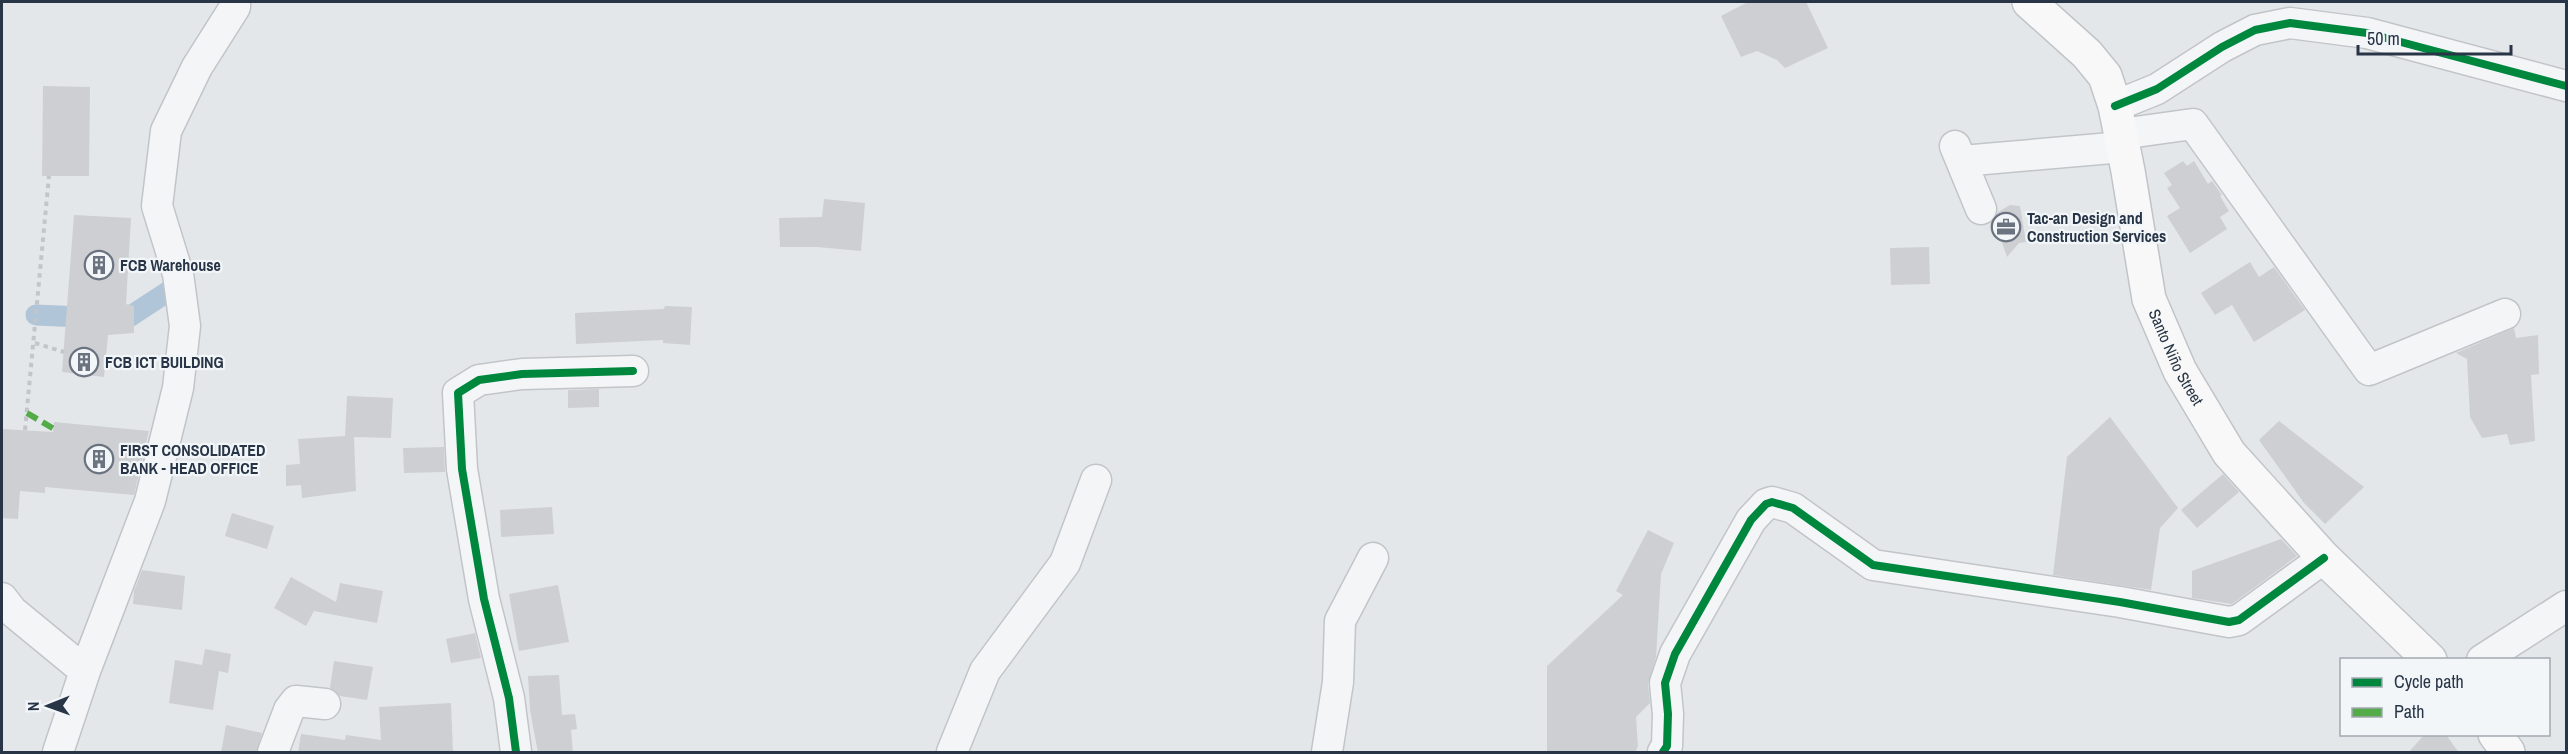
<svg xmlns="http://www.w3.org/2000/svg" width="2568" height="754" viewBox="0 0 2568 754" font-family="'Archivo Narrow',sans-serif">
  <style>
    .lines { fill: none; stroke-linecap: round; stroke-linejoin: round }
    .canal { stroke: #b0c5d7; stroke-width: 21 }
    .building { fill: #cdcfd2 }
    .minor-casing { stroke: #c2c5c8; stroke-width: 33 }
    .major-casing { stroke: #c0c4c8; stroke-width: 36 }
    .path { stroke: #c2c5ca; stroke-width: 4; stroke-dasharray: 4.5 4.5; stroke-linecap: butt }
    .minor { stroke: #f4f5f7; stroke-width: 30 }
    .major { stroke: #f8f8f8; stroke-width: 33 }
    .quiet { stroke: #53ac47; stroke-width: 6; stroke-dasharray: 12 6; stroke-linecap: butt }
    .cycleway-casing { stroke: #f2f6f9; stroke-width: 11 }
    .cycleway { stroke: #00873e; stroke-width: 8 }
    .labels { text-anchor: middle; stroke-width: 4.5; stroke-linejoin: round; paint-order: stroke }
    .poi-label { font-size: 16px; font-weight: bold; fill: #283546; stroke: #f2f6f9; text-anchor: start }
    .street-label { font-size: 16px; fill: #283546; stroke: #f2f6f9 }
  </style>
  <rect width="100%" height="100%" fill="#e4e7ea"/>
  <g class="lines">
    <path class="canal" d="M 36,315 L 126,319 L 172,289"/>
  </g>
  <path class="building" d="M 1748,2 L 1806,2 L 1828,48 L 1785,68 L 1777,60 L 1757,51 L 1741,57 L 1721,16 Z
    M 43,86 L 90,87 L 89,176 L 42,176 Z
    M 2183,161 L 2187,166 L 2194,161 L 2208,184 L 2212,181 L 2222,195 L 2220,196 L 2229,211 L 2220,217 L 2227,229 L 2190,253 L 2167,216 L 2180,208 L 2167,188 L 2172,185 L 2164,173 Z
    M 824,199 L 865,203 L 861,251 L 817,247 L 780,247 L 779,218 L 822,217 Z
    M 2010,205 L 2020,206 L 2026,242 L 2019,243 L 2007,257 L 1999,234 L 1991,223 L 1998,212 Z
    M 74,215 L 131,218 L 126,304 L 134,306 L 134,333 L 108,335 L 104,377 L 62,372 Z
    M 1929,247 L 1930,284 L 1891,285 L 1890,248 Z
    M 2250,262 L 2259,277 L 2274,267 L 2305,310 L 2254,342 L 2232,305 L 2215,315 L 2201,293 Z
    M 665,306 L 692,307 L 690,345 L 663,343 L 663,340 L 576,344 L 575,313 L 664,309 Z
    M 2514,328 L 2516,338 L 2538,335 L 2539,374 L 2531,375 L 2535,441 L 2510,445 L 2507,434 L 2482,438 L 2470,417 L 2467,359 L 2456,353 Z
    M 599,389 L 599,407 L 568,408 L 568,390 Z
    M 347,396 L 393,398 L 391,438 L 354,437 L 356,491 L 302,498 L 301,485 L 286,486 L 286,465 L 300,464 L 298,439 L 345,436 Z
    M 2110,417 L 2178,508 L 2160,528 L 2151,590 L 2053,575 L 2067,457 Z
    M 2279,421 L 2364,487 L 2325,524 L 2304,503 L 2259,440 Z
    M 54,422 L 149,431 L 134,495 L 45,487 L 45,493 L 20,491 L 18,519 L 2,518 L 2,429 L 53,432 Z
    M 444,447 L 445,472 L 404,473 L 403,448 Z
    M 2223,474 L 2239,492 L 2197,528 L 2181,510 Z
    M 552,507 L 554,534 L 501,537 L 500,510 Z
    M 232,513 L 274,526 L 267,549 L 225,536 Z
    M 1648,530 L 1674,543 L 1661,574 L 1656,657 L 1648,684 L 1650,703 L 1636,717 L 1638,746 L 1635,753 L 1547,753 L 1547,666 L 1623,595 L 1616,591 Z
    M 2281,539 L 2297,556 L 2232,604 L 2192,598 L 2192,571 Z
    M 142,570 L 185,576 L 182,610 L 133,604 L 134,591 Z
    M 291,577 L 336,602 L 340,583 L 383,591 L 377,623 L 314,611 L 306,626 L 274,608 Z
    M 558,585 L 569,642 L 519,651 L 509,594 Z
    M 475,633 L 481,658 L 451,663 L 446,639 Z
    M 205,649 L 231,654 L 228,673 L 219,671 L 213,710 L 169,703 L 175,660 L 202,665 Z
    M 334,661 L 373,667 L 367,700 L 340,696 L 330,688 Z
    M 559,675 L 562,715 L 575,714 L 577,729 L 571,730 L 573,753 L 538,753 L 530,710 L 528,676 Z
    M 451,703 L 453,753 L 298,753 L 301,734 L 345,740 L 346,735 L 381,740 L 379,707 Z
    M 226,725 L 262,733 L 256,753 L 221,753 Z
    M 2424,735 L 2447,736 L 2459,753 L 2408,753 Z"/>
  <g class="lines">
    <g class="minor-casing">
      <path id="minor" d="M 2115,106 L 2157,89 L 2222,47 L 2255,30 L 2290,23 L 2367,33 L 2566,86
        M 2121,134 L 2193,124 L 2369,370 L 2505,314
        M 1955,146 L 1981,209
        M 1962,161 L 2123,147
        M 2,598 L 12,611 L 85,671
        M 2482,660 L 2566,606
        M 58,752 L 85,671 L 150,501 L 178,388 L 185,326 L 178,274 L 157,206 L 166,131 L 197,67 L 235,7 L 235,2
        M 273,752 L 289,710 L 296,701 L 325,704
        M 516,752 L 509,698 L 484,599 L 462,469 L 458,393 L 479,380 L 522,374 L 633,371
        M 952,752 L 985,671 L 1065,563 L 1096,480
        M 1327,752 L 1338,682 L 1340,621 L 1373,558
        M 1663,752 L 1667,746 L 1668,714 L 1665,683 L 1675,654 L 1751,520 L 1766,504 L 1772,502 L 1793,508 L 1873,565 L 2120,602 L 2229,622 L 2239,620 L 2324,558"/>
    </g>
    <g class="major-casing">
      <g id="major">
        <path id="s1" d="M 2029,2 L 2087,54 L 2105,76 L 2115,106 L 2128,171 L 2149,299 L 2180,371 L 2229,453 L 2324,558 L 2430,660"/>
        <path d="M 2495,734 L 2508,752"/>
      </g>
    </g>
    <path class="path" d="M 35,343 L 64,352
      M 25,430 L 49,176"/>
    <use href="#minor" class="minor"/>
    <use href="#major" class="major"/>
    <path class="quiet" d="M 27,413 L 54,429"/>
    <g class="cycleway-casing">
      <path id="cycleway" d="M 2115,106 L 2157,89 L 2222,47 L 2255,30 L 2290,23 L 2367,33 L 2566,86
        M 516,752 L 509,698 L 484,599 L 462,469 L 458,393 L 479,380 L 522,374 L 633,371
        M 1663,752 L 1667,746 L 1668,714 L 1665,683 L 1675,654 L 1751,520 L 1766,504 L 1772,502 L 1793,508 L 1873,565 L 2120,602 L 2229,622 L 2239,620 L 2324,558"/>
    </g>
    <use href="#cycleway" class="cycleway"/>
  </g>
  <defs>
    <g id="office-ring" transform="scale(1.5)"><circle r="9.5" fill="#f2f6f9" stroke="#6a737f" stroke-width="1.5"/><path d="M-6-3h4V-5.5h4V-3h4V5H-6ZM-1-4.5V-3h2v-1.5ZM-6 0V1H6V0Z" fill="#6a737f"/></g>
    <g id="building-ring" transform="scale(1.5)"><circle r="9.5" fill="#f2f6f9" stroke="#6a737f" stroke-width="1.5"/><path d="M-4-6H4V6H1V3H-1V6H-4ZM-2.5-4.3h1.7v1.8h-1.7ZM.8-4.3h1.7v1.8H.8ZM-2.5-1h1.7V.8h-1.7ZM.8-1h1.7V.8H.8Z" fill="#6a737f"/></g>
  </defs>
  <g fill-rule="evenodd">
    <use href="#office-ring" x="2006" y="227"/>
    <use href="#building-ring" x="99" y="265"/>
    <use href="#building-ring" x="84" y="362"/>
    <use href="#building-ring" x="99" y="459"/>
  </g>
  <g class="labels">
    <g class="poi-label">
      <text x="2027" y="224">Tac-an Design and<tspan x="2027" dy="18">Construction Services</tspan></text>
      <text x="120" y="271">FCB Warehouse</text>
      <text x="105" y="368">FCB ICT BUILDING</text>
      <text x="120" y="456">FIRST CONSOLIDATED<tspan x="120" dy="18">BANK - HEAD OFFICE</tspan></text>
    </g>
    <g class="street-label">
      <text dy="6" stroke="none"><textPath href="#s1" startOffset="398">Santo Niño Street</textPath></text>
    </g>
  </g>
  <rect width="2568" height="754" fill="none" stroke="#283546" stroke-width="6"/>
  <rect x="2340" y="658" width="210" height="78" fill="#f2f6f9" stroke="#a1a9b1" stroke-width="1.5"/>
  <rect x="2352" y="678" width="30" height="9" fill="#00873e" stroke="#a1a9b1" stroke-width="1.5"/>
  <text x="2394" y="688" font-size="18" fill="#283546">Cycle path</text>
  <rect x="2352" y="708" width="30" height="9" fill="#53ac47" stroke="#a1a9b1" stroke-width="1.5"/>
  <text x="2394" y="718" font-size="18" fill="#283546">Path</text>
  <g transform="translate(48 706) rotate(269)" stroke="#f2f6f9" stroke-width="4.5" paint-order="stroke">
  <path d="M0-4.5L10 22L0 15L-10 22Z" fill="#283546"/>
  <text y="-9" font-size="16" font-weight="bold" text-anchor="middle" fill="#283546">N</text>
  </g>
  <path d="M2358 45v9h153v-9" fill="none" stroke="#283546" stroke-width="3"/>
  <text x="2367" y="45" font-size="18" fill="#283546" stroke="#f2f6f9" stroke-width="4.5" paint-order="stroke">50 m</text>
</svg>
